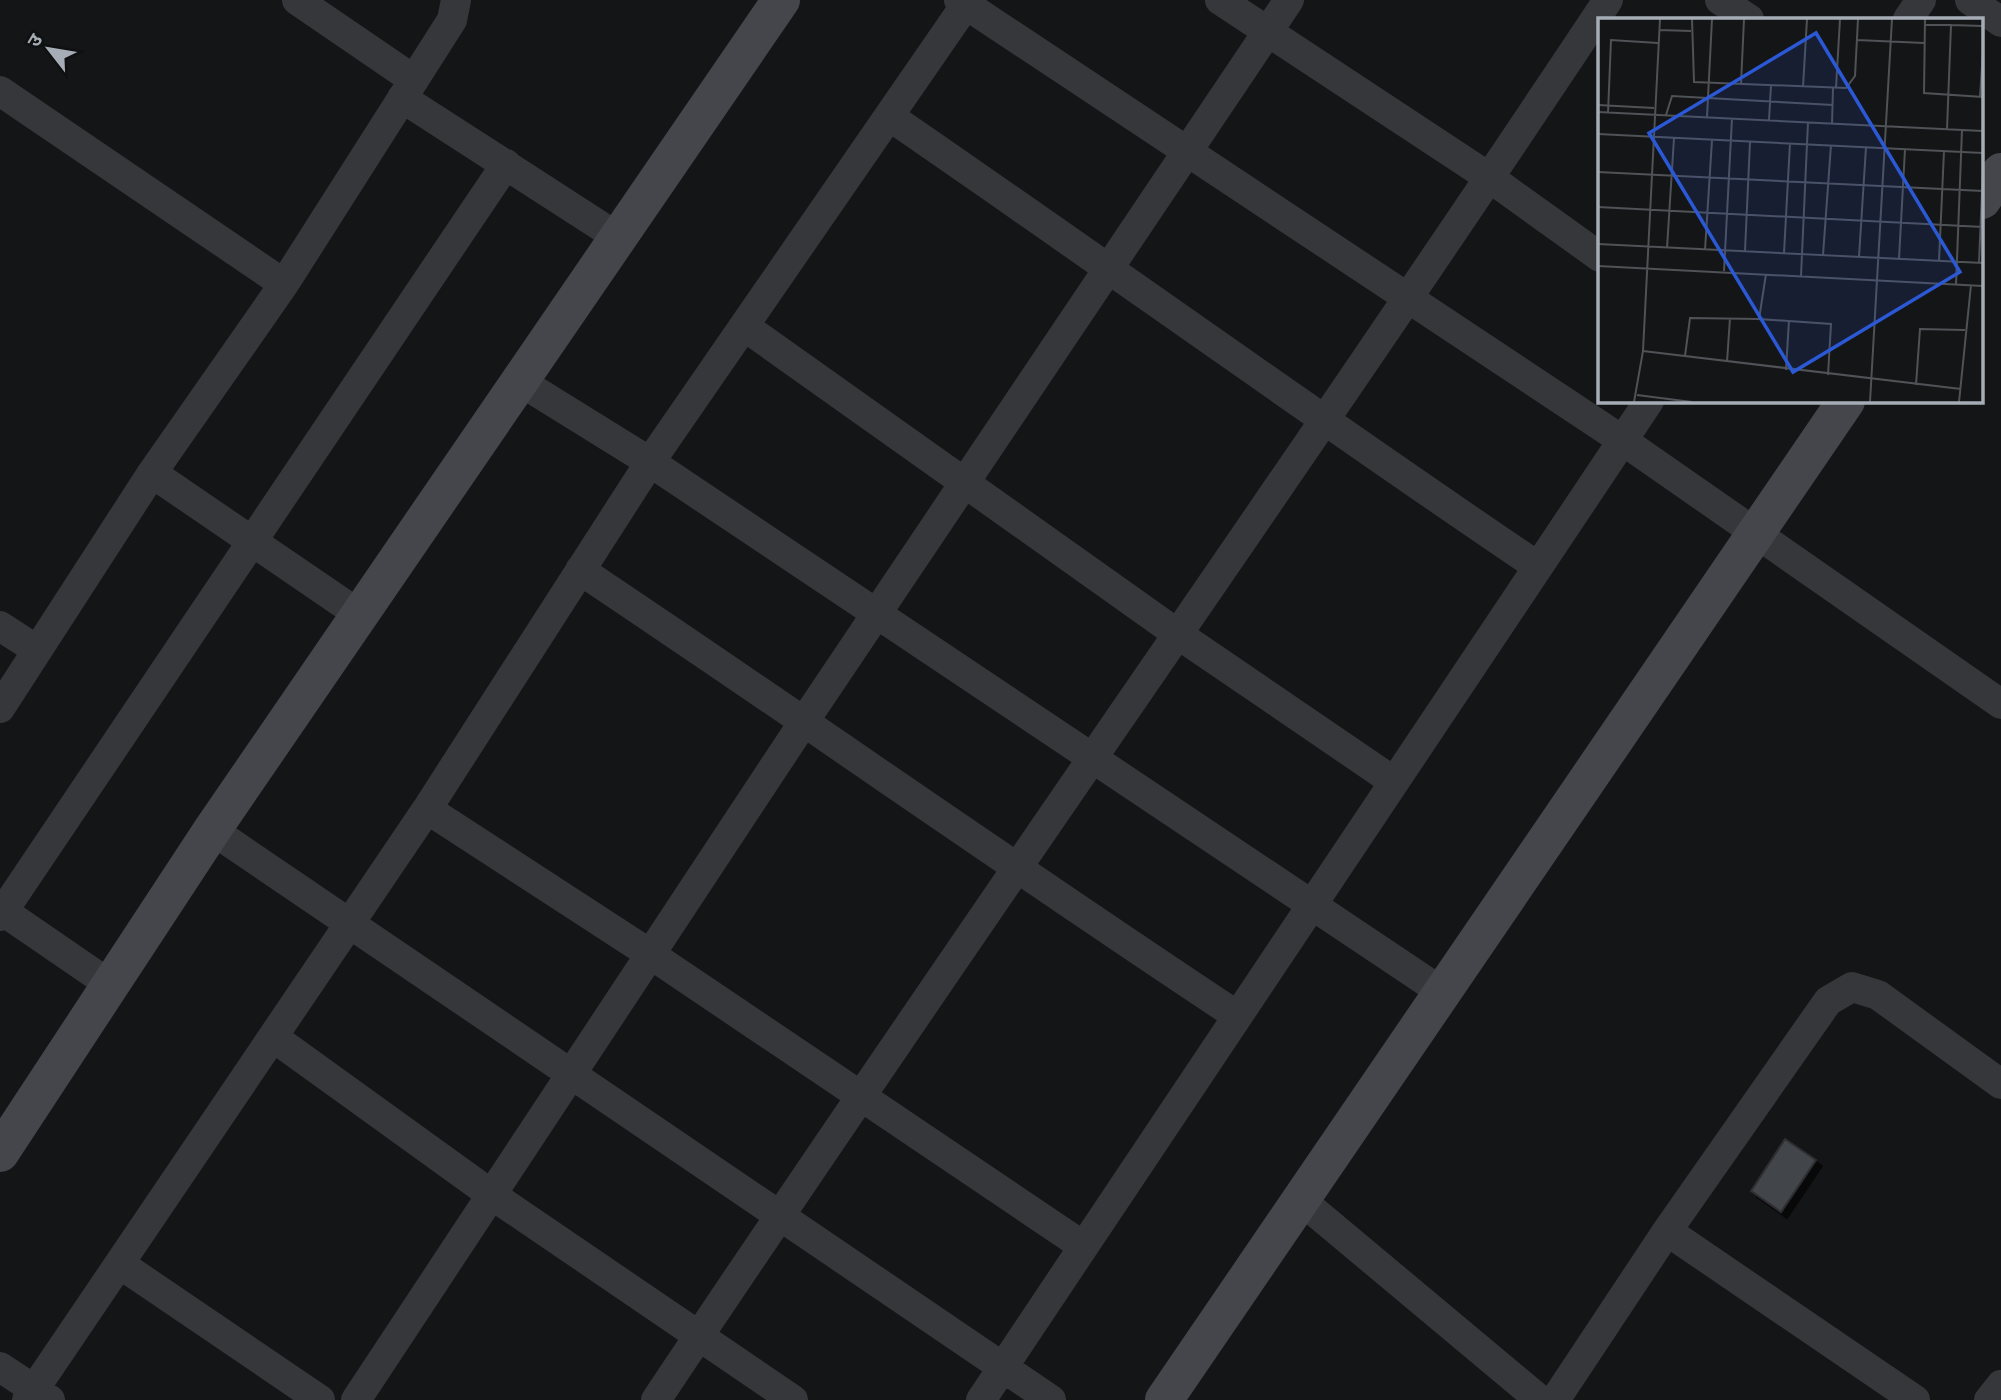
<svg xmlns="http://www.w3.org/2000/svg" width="2001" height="1400" viewBox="0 0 2001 1400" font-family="Ubuntu,'Noto Sans Devanagari',sans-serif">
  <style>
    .building { fill: #434549; stroke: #2e2f32; stroke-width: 2; filter: url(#shadow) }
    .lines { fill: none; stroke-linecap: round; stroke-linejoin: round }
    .street { stroke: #36373b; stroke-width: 30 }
    .secondary { stroke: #44464b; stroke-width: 38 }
    .inset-road { fill: none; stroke: #4f5256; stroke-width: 2 }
    .view { fill: #2b58d5; fill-opacity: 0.15; stroke: #2b58d5; stroke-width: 3.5 }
    .inset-edge { fill: none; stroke: #a7adb6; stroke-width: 3.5 }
  </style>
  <defs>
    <filter id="shadow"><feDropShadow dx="6" dy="6" stdDeviation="0" flood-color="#0009"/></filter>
  </defs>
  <rect width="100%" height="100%" fill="#141516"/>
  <path class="building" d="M 1785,1139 L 1816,1160 L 1781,1212 L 1751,1191 Z"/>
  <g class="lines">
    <path class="street" d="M 297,0 L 414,80
      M 959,0 L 1622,440 L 2001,704
      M 1220,0 L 1490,178 L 1600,257
      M 1720,0 L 1749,19
      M 1970,0 L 2001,22
      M 1908,19 L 1921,0
      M 0,91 L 284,284
      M 402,98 L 619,238
      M 889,116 C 1106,265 1319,419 1537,566
      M 744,326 L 1179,635 L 1393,781
      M 521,382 L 650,462 L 1442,992
      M 152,473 L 360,615
      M 580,570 C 800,717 1015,869 1236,1015
      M 0,626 L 37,650
      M 0,708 L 152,473 L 284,284 L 452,20 L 456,0
      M 427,809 L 650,954 L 1083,1246
      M 212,830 L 1051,1400
      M 0,909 L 112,986
      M 0,916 L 506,164
      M 273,1037 L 492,1195 L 793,1400
      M 1302,1201 L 1540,1400
      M 1667,1231 L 1915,1400
      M 120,1264 L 320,1400
      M 0,1367 L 50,1400
      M 27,1400 L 427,809 L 650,462 L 969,0
      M 356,1400 L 805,720 L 1289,0
      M 656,1400 C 969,930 1296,470 1608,0
      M 981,1400 L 1649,401
      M 1555,1400 L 1667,1231 L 1828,1001 L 1852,987 L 1878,995 L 2001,1084
      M 1989,1400 L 2001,1385"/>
    <path class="secondary" d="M 1982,200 L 2001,172
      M 0,1153 L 212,830 L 781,0
      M 1164,1400 L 1846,401"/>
  </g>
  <g transform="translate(1598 18)">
    <rect width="385" height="385" fill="#141516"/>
    <path class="inset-road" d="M 94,1 L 96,64 L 248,70 L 257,58 L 260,1M 327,1 L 326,75 L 385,79M 327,7 L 353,7 L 349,111M 353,7 L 385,8M 61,12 L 93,13M 259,22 L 326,25M 143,66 L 146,1M 205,69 L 209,1M 238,70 L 242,1M 382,79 L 385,33M 0,87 L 56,90M 0,94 L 385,113M 10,95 L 13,22 L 60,25M 68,97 L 74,78 L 235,87M 109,99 L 114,1M 171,102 L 173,67M 234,106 L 235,70M 0,116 L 385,135M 0,154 L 385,173M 0,189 L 385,209M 0,226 L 385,245M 69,230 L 76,120M 107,232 L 114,122M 147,233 L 152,124M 186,235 L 192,125M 225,237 L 233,127M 261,239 L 268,129M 301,241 L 307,131M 341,243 L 346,133M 381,245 L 385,149M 0,248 L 385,268M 126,253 L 134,100M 168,256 L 161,301 L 233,306 L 230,357M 203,258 L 210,104M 358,267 L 364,112M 45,333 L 363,371M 87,338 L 92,300 L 161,301M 129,344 L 132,300M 188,352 L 191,302M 318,367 L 322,311 L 367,312M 39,377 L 94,384M 36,384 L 45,333 L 62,1M 272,384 L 294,1M 361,384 L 373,267"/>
    <path class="view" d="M 218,15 L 362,254 L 195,354 L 51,115 Z"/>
    <rect width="385" height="385" class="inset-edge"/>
  </g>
  <g transform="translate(49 49) rotate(301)" stroke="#0f1011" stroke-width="5" paint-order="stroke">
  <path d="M0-5L12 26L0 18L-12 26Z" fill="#a7adb6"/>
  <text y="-10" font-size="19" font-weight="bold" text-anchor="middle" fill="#a7adb6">उ</text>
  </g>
</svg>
